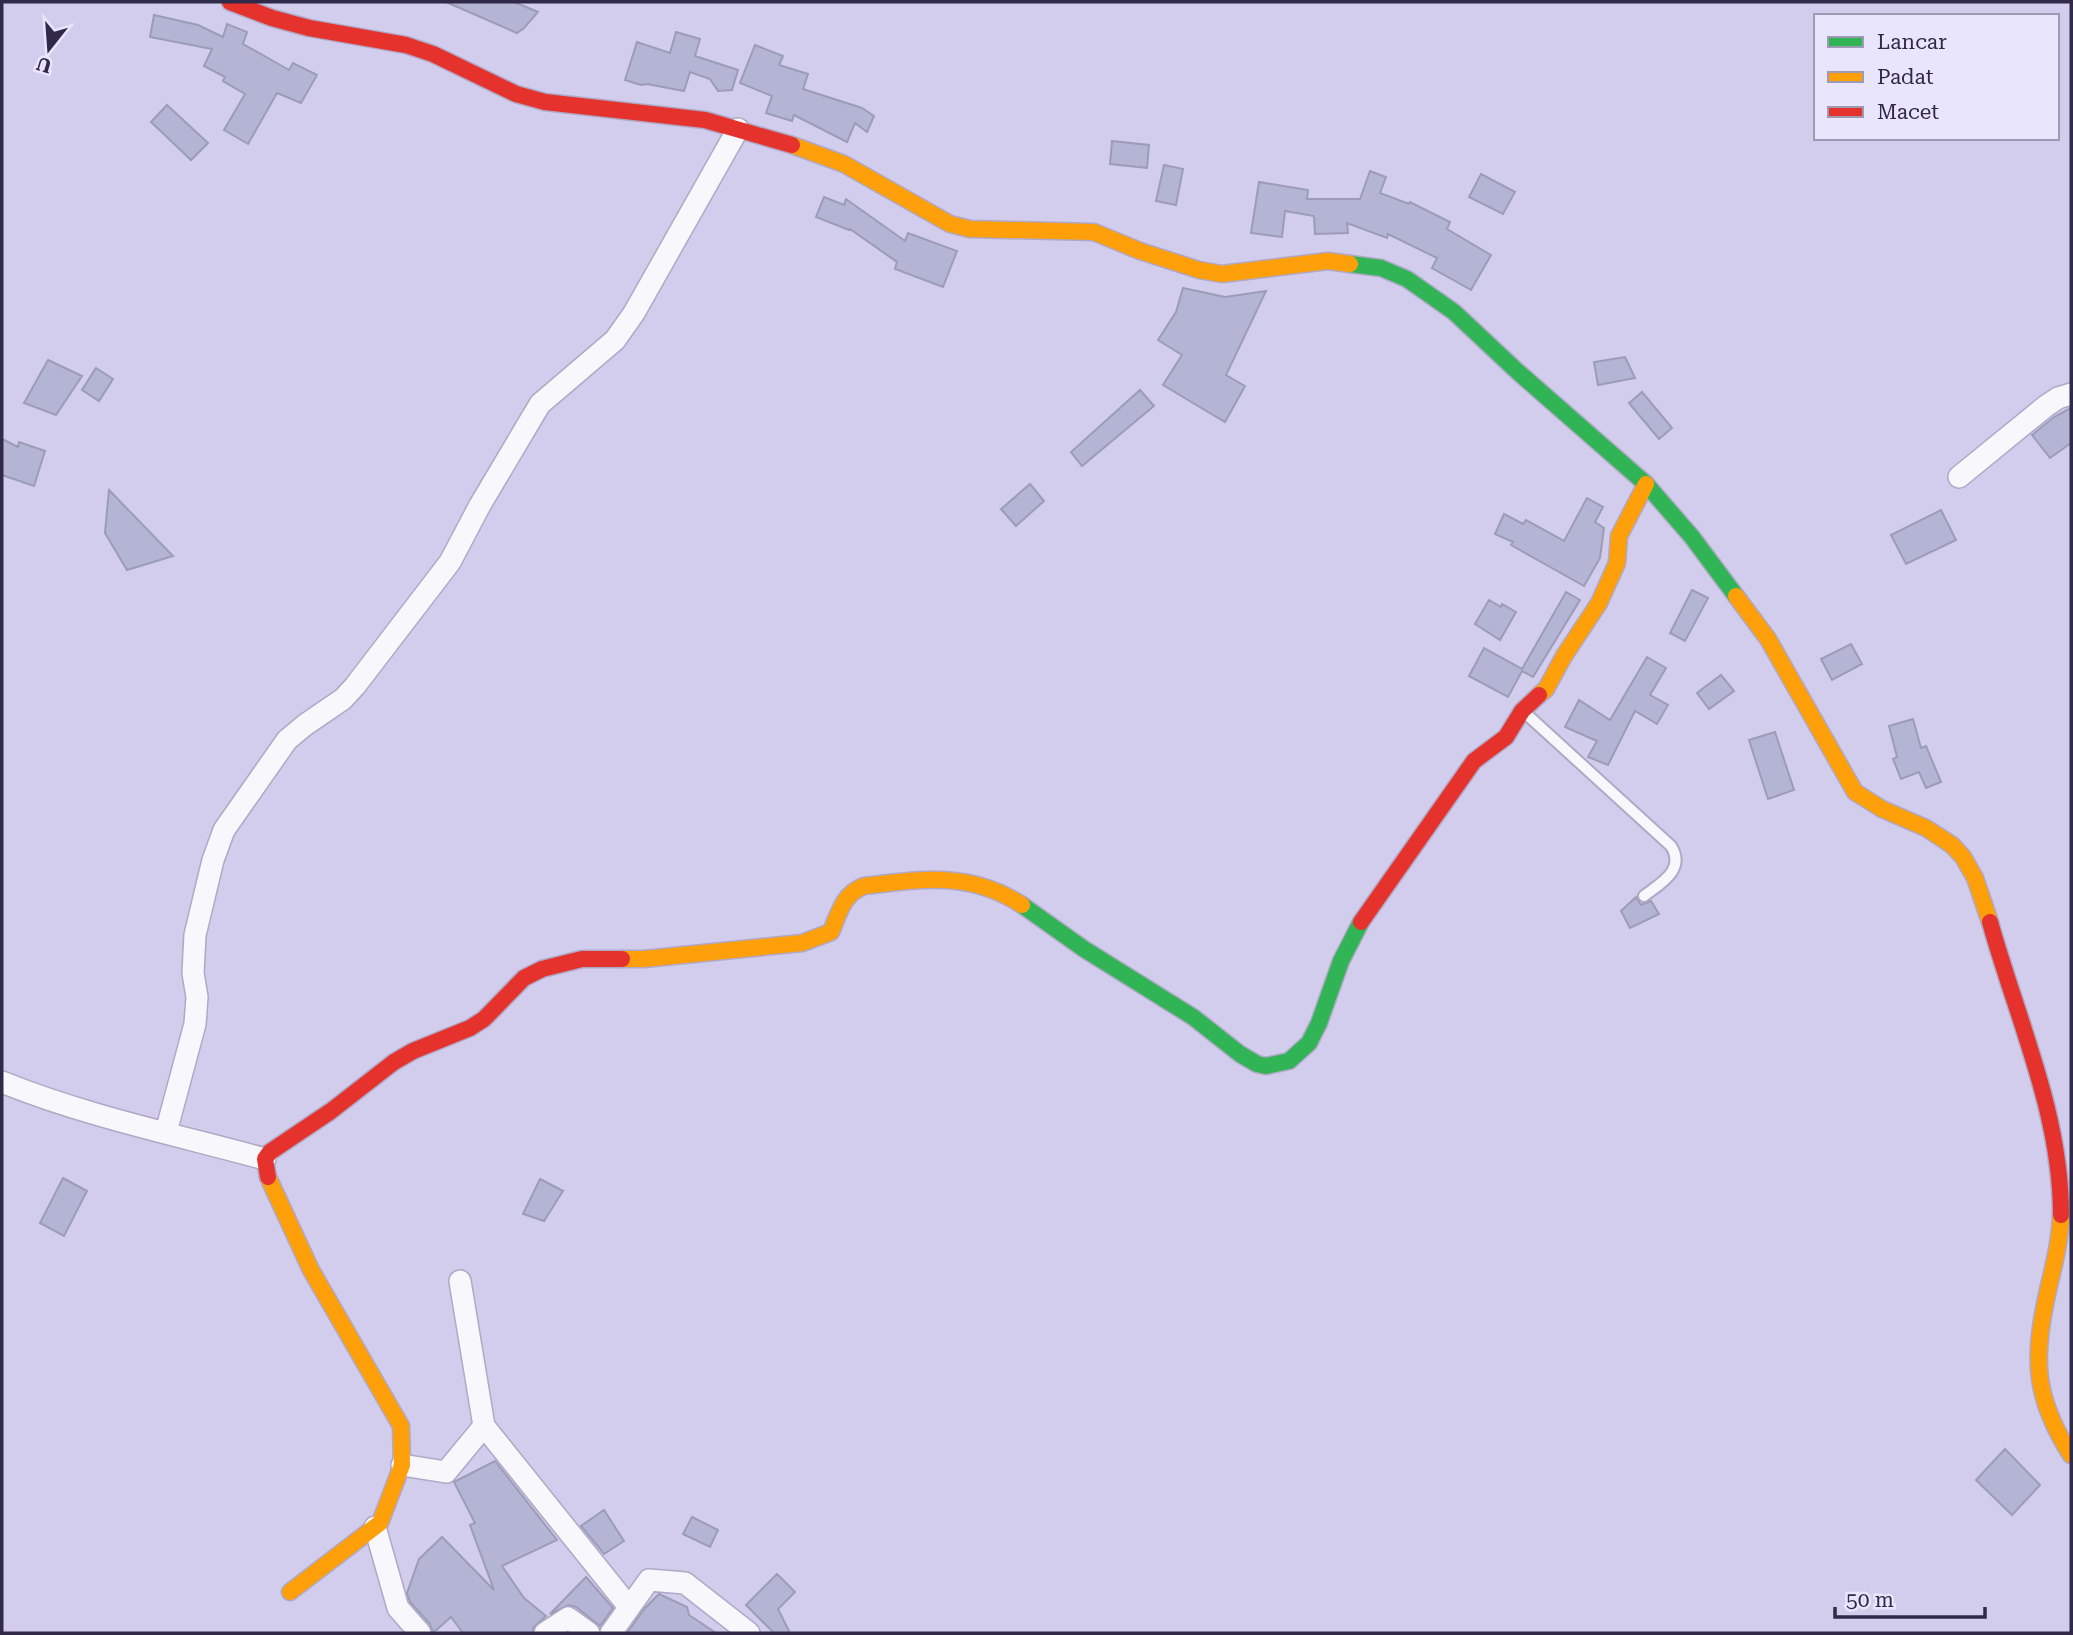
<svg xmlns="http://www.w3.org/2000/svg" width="2073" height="1635" viewBox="0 0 2073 1635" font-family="'Roboto Serif',serif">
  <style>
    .building { fill: #b4b5d5; stroke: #9c9cb7; stroke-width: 2 }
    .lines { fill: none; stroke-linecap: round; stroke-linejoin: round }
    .lane-casing { stroke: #afa9c6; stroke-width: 14 }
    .street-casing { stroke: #afa9c6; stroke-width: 24 }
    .fast-casing { stroke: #afa9c6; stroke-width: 19 }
    .slow-casing { stroke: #afa9c6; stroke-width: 19 }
    .jam-casing { stroke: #afa9c6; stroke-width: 19 }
    .lane { stroke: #f8f7fc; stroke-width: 10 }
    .street { stroke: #f8f7fc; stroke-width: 21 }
    .fast { stroke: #30b455; stroke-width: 16 }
    .slow { stroke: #ff9f0a; stroke-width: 16 }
    .jam { stroke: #e5322d; stroke-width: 16 }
  </style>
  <rect width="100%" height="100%" fill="#d2cced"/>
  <path class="building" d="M 446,2 L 514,2 L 538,12 L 524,28 L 517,33 Z
    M 154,15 L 198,25 L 223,37 L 227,24 L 247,32 L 243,44 L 289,70 L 293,63 L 317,75 L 301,103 L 277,93 L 248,144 L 224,130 L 245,94 L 223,81 L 225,77 L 204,66 L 212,49 L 150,37 Z
    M 676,32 L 700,39 L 695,56 L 738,70 L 732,90 L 718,91 L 710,79 L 690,72 L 684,91 L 647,84 L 641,85 L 625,80 L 637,42 L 670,53 Z
    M 755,45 L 783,56 L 779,65 L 808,74 L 803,89 L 862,108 L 874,116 L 867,132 L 855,123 L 847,142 L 794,115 L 792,121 L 766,113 L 772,96 L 740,83 Z
    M 167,105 L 208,143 L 191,160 L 151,122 Z
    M 1112,141 L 1149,145 L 1147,168 L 1110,164 Z
    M 1164,165 L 1183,169 L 1176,205 L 1156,201 Z
    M 1370,171 L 1386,177 L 1380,193 L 1409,204 L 1410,202 L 1450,222 L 1447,229 L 1491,255 L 1471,290 L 1432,268 L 1437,258 L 1388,234 L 1387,238 L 1347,223 L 1348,233 L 1315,234 L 1314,216 L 1285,211 L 1282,237 L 1251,233 L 1259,182 L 1308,190 L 1307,199 L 1360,199 Z
    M 1481,174 L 1515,192 L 1503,214 L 1469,197 Z
    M 824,197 L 844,205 L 846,199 L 905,241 L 908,233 L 957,251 L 943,287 L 895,269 L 897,262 L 850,229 L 849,230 L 816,217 Z
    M 1183,288 L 1225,297 L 1266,291 L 1226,375 L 1245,386 L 1225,422 L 1163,385 L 1182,355 L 1158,340 L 1176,312 Z
    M 1625,357 L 1635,378 L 1598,385 L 1594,362 Z
    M 48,360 L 82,376 L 56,415 L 24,403 Z
    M 96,368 L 113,379 L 99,401 L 82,390 Z
    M 1140,390 L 1154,406 L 1082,466 L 1071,452 Z
    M 1642,392 L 1672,428 L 1659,439 L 1629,403 Z
    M 2071,408 L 2071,443 L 2050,458 L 2032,435 L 2054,417 Z
    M 2,439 L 18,447 L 19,442 L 45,451 L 34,486 L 2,475 Z
    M 1030,484 L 1044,501 L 1016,526 L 1001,509 Z
    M 109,490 L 173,556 L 127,570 L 105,533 Z
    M 1587,498 L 1603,507 L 1595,522 L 1604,528 L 1600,558 L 1584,586 L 1511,545 L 1513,542 L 1495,534 L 1504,514 L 1523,524 L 1526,520 L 1564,541 Z
    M 1941,510 L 1956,540 L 1906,564 L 1891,535 Z
    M 1692,590 L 1708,598 L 1685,641 L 1670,633 Z
    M 1566,592 L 1580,600 L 1533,677 L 1522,671 L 1508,697 L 1469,676 L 1484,648 L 1522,669 Z
    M 1489,600 L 1501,607 L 1502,604 L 1516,612 L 1500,640 L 1475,624 Z
    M 1851,644 L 1862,664 L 1832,680 L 1821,659 Z
    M 1647,657 L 1666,668 L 1650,695 L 1668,705 L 1657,724 L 1635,711 L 1608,765 L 1588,757 L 1597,741 L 1565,727 L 1579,700 L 1610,720 Z
    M 1721,675 L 1734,691 L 1709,709 L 1697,693 Z
    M 1913,719 L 1921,748 L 1926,746 L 1941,782 L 1926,788 L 1919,772 L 1901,779 L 1893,759 L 1897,757 L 1889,726 Z
    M 1775,732 L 1794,790 L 1768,799 L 1749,740 Z
    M 1636,897 L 1641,905 L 1651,901 L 1659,914 L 1630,928 L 1621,911 Z
    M 63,1178 L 87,1191 L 64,1236 L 40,1223 Z
    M 540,1179 L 563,1191 L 544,1221 L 523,1214 Z
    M 2005,1449 L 2040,1485 L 2012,1515 L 1976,1480 Z
    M 495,1461 L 557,1540 L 502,1566 L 524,1598 L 546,1616 L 534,1627 L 532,1633 L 463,1633 L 451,1617 L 433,1633 L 430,1624 L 410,1602 L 407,1593 L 419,1559 L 442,1537 L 494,1590 L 470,1525 L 475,1523 L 454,1482 Z
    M 604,1510 L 624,1541 L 604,1554 L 581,1526 Z
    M 692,1517 L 718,1530 L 710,1547 L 683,1534 Z
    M 777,1574 L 795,1592 L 778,1609 L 790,1633 L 774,1633 L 746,1605 Z
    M 586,1577 L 613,1608 L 600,1626 L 576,1607 L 569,1605 L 550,1614 Z
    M 659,1594 L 687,1607 L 689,1615 L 716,1633 L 627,1633 L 645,1608 Z"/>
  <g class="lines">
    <g class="lane-casing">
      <path id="lane" d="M 1523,711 L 1671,846 C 1686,870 1661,883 1644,896"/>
    </g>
    <g class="street-casing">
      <path id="street" d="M 1959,477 L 2046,406 L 2058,398 L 2071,394
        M 2,1082 C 86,1116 177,1135 265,1159
        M 166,1132 L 195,1024 L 197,997 L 193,973 L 195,935 L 213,860 L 224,830 L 287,740 L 305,725 L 343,699 L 355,686 L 450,562 L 480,505 L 540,404 L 615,340 L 634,313 L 738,129
        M 460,1281 L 484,1426 L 629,1607
        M 402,1465 L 446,1472 L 484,1426
        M 375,1527 L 398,1608 L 420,1633
        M 545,1633 L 568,1618 L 589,1633
        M 611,1633 L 649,1580 L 685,1583 L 749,1633"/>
    </g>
    <g class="fast-casing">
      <path id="fast" d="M 1350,264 L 1381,268 L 1407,279 L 1454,312 L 1518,372 L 1646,484 L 1692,537 L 1736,596
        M 1022,905 L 1084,949 L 1193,1017 L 1240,1054 L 1257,1064 L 1266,1066 L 1289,1061 L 1309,1043 L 1319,1023 L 1341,961 L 1361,922"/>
    </g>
    <g class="slow-casing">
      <path id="slow" d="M 792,145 L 844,164 L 950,224 L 970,229 L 1094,232 L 1140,251 L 1199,270 L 1222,274 L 1328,261 L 1350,264
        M 1736,596 L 1768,639 L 1855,792 L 1882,809 L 1926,828 L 1952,845 L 1963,857 L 1975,878 L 1990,922
        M 1539,695 L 1546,689 L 1564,656 L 1599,603 L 1617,563 L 1619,536 L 1646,484
        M 622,959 L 644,959 L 802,943 L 831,932 C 839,913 843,894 864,886 C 922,879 970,871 1022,905
        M 268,1177 L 311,1270 L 401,1426 L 402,1465 L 380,1523 L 290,1592
        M 2061,1215 C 2060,1241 2054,1265 2048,1290 C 2033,1357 2033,1396 2071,1455"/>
    </g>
    <g class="jam-casing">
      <path id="jam" d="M 230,2 L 272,18 L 309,28 L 406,45 L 433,54 L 516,94 L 545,102 L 705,120 L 792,145
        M 1361,922 L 1474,761 L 1506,737 L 1522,711 L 1539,695
        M 1990,922 C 2017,1019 2061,1113 2061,1215
        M 268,1177 L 265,1159 L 270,1152 L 331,1111 L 394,1062 L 413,1051 L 470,1028 L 484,1019 L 524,978 L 542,969 L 582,959 L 622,959"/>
    </g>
    <use href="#lane" class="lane"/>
    <use href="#street" class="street"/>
    <use href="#fast" class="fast"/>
    <use href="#slow" class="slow"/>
    <use href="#jam" class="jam"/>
  </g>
  <rect width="2073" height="1635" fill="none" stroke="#302947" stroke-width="7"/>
  <rect x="1814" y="14" width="245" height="126" fill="#e9e5fd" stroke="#9f9ab4" stroke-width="2"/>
  <rect x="1828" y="37" width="35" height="10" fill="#30b455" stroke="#9f9ab4" stroke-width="2"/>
  <text x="1877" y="49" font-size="21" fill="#302947">Lancar</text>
  <rect x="1828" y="72" width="35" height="10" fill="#ff9f0a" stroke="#9f9ab4" stroke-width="2"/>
  <text x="1877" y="84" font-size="21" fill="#302947">Padat</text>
  <rect x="1828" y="107" width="35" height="10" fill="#e5322d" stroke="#9f9ab4" stroke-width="2"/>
  <text x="1877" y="119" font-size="21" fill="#302947">Macet</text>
  <g transform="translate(49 49) rotate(197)" stroke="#e9e5fd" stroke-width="5" paint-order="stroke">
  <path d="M0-5L12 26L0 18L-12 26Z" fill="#302947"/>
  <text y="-10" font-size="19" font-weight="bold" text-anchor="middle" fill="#302947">U</text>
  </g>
  <path d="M1835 1607v10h150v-10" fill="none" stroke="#302947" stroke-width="3.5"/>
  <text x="1846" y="1607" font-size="21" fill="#302947" stroke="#e9e5fd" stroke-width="5" paint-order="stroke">50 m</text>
</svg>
